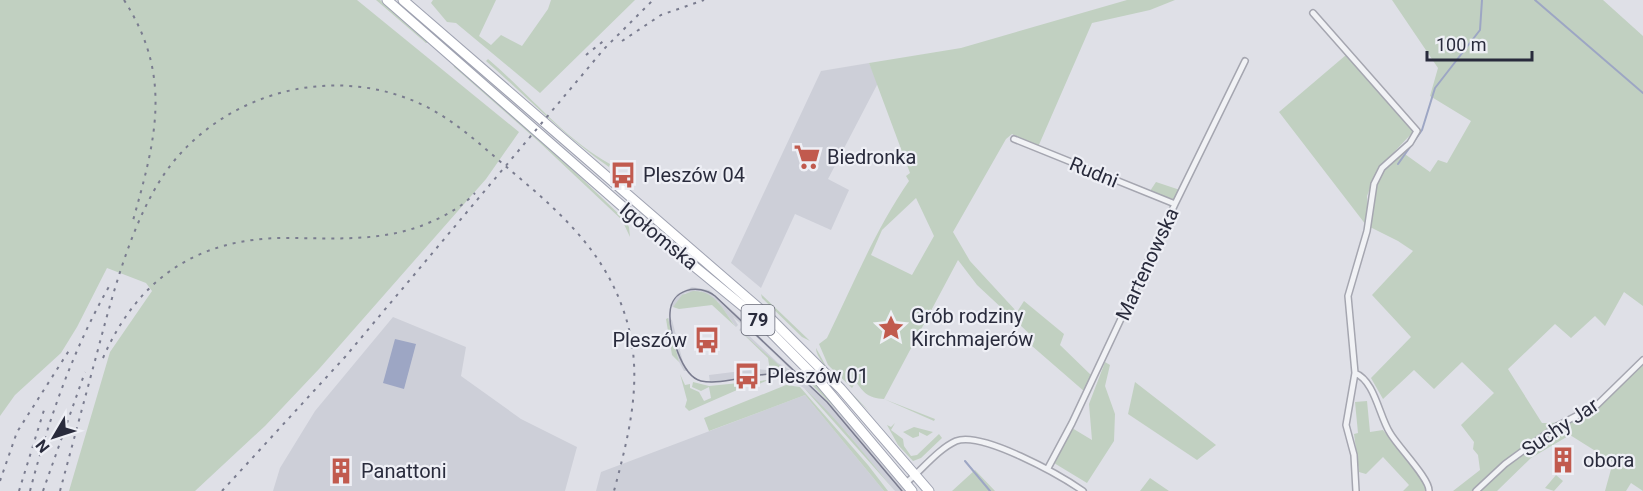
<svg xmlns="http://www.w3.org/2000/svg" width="1643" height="491" viewBox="0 0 1643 491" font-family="Roboto,sans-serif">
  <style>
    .built { fill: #cdcfd8 }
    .green { fill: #c1d0c1; fill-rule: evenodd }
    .water { fill: #9da6c4 }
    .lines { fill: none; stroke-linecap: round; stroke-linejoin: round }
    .stream { stroke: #9da6c4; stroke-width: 2 }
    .street-casing { stroke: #a5a6b0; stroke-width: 8 }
    .primary-casing { stroke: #9fa2b1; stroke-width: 11 }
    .street { stroke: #f1f2f5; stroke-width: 5 }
    .primary { stroke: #fff; stroke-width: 9 }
    .tram { stroke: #7a7c8f; stroke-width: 1.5 }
    .rail { stroke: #7a7c8f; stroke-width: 2; stroke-dasharray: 3 6; stroke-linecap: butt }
    .labels { text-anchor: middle; stroke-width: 4.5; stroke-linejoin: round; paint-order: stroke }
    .shield { fill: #eeeff5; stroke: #646674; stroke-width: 1.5 }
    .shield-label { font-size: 18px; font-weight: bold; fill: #292b3c }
    .poi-label { font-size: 20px; fill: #292b3c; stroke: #eeeff5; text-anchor: start }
    .street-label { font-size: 20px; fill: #292b3c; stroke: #eeeff5 }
  </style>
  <rect width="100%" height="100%" fill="#dfe0e7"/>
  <path class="built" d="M 869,63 L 878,83 L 828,179 L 849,190 L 831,230 L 795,214 L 761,288 L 731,263 L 821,71 Z
    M 692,287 L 709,290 L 743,320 L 740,323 L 733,317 L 738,325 L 736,327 L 718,302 L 700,291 L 685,293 L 673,307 L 670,305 L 677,294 Z
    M 393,317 L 466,347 L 461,376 L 521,419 L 577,447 L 565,491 L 273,491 L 280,468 L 315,411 Z
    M 668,318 L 672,320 L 683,362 L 688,371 L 684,371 L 679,362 Z
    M 745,323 L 835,408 L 905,491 L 895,491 L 848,434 L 804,388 L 787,378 L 771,375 L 770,371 L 788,374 L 739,330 L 741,328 L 778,363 L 792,371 L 744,325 Z
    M 758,369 L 767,370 L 768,375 L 710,383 L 709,375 Z
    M 805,395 L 884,491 L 596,491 L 601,472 Z"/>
  <path class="green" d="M 0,0 L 357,0 L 519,132 L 486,179 L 319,369 L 265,426 L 195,491 L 69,491 L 110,352 L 152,291 L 146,283 L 107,268 L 77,327 L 61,353 L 15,395 L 0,416 Z
    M 376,0 L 380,0 L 429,42 L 426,43 Z
    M 433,0 L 496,0 L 479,36 L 491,45 L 501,35 L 522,46 L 548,9 L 551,0 L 635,0 L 540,93 L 456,23 L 447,22 L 431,3 Z
    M 1127,0 L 1175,0 L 1150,10 L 1092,23 L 1038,147 L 1012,134 L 1006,139 L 953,232 L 970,261 L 1017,312 L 1024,301 L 1064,334 L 1060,345 L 1092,376 L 1085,392 L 1032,346 L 1035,339 L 977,285 L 958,260 L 884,399 L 935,419 L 934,421 L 884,399 C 868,398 864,393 856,382 L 852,388 L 828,365 L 819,344 L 827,338 C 853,285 875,230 909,181 L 906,176 L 910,173 L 869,63 L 961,48 ZM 916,198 L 934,236 L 912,275 L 871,255 L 882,230 Z
    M 1392,0 L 1603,0 L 1643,36 L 1643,306 L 1624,292 L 1605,326 L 1595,316 L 1571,338 L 1555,324 L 1508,369 L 1542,423 C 1588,425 1612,394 1643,365 L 1643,491 L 1631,483 L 1626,491 L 1605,491 L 1613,462 L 1570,435 L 1531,458 L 1497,491 L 1453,491 L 1480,470 L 1478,455 L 1473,449 L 1474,442 L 1461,425 L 1494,393 L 1462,362 L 1434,389 L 1414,370 L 1383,399 L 1371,378 L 1411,337 L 1372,295 L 1413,251 L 1398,241 L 1366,225 L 1279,112 L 1346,55 L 1415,130 L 1377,170 L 1367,196 L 1368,218 L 1372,219 C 1374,186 1377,174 1402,152 L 1430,172 L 1438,160 L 1447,163 L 1471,121 L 1430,96 L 1438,68 Z
    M 488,59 C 528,93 563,138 610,164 L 609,167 C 564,136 527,97 486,61 Z
    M 453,63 L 550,148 L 624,219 L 629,227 L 630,237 L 622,220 L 538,141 L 454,67 Z
    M 1156,182 L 1180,190 L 1175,200 L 1150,191 Z
    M 693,291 C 716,290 724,312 736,327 L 712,305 L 679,309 L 673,307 L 682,295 Z
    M 761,294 L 810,341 L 802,337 L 762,298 Z
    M 668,318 L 679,362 L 672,355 L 666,319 Z
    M 739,330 L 788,373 L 788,374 L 770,371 L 768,358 Z
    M 816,348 L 827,368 L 869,411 C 858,401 815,362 816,348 Z
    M 1105,362 L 1110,365 L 1105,386 L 1115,414 L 1114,441 L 1087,483 L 1054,463 L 1072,428 L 1092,440 L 1089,404 Z
    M 806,373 L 907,491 L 835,408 L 806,379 Z
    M 680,374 L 685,385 L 690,384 L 690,388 L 699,392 L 704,401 L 711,398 L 709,387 L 701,391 L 692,387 L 693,382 L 709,386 L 768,380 L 757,385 L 753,383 L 689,411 L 685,407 L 687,400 Z
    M 1135,382 L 1216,445 L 1197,460 L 1128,414 Z
    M 786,385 L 800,387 L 868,465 L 888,491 L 884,491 L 805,395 L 709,431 L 704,418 Z
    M 804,388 C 838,419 866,456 895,491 Z
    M 1367,401 L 1370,432 L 1383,430 L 1426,484 L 1427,491 L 1403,491 L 1409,485 L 1383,457 L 1366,474 L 1359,472 L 1354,434 L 1358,433 L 1355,402 Z
    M 895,423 L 891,430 L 903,439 L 904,446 L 911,456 L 917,455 L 939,434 L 942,438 L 921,458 L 913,461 L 898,445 L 887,425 L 891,427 Z
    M 914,427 L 933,432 L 927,436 L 919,432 L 919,436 L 913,438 L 903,432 Z
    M 975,470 L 995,491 L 952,491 Z
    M 1556,475 L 1563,481 L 1554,491 L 1545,488 Z
    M 1150,478 L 1169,491 L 1140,491 Z"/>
  <path class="water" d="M 395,339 L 416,344 L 404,389 L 383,383 Z"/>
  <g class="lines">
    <path class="stream" d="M 1535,0 L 1643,93
      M 1398,164 L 1422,130 L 1435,88 L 1480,30 L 1482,0
      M 965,461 L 990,491"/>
    <g class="street-casing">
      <path id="street" d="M 1313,13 L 1417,131 L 1410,143 L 1382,168 L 1374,184 L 1367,231 L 1348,296 L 1355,373 L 1346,425 L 1354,455 L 1356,491
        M 1014,139 L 1175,204
        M 1355,373 C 1375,381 1379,416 1390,433 C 1398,447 1430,479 1429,491
        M 1048,468 L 1072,423 L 1175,204 L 1245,61
        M 906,483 C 921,471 938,449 956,441 C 982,431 1060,475 1083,491
        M 1476,491 L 1505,464 L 1557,426 L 1597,405 L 1643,360"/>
    </g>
    <g class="primary-casing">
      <path id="primary" d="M 387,0 L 639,221 L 756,317 L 821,383 L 912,491
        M 403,0 L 768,316 L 841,389 L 929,491"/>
    </g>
    <use href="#street" class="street"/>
    <use href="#primary" class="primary"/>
    <path class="tram" d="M 779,374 C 754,372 723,386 701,381 C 681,376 669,331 670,313 C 671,289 698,283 715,296 L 827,402 L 902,491"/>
    <path class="rail" d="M 124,0 C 174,77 155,142 132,224
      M 622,41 L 661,15 L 704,0
      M 586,55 L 606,39
      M 103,358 C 138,278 198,238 285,238 C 331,238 377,242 421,226 C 441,218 460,209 475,193
      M 0,481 L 17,432 L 70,349
      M 19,491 L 44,410
      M 30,491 C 49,418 73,349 111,283
      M 43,491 L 85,372
      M 60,491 C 71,450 82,409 93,368 C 111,302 133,205 180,154 C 241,87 341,66 423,105 C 458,122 486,150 516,175 C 562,214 604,252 624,312 C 645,373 630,431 614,491
      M 222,491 L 345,357 L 604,49 L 653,0"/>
  </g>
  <defs>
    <g id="supermarket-bare" transform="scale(2.07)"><path d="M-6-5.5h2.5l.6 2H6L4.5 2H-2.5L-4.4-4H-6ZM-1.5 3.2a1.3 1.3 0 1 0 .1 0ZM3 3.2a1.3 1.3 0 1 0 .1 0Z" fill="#c15a4e" stroke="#eeeff5" stroke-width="2.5" paint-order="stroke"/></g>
    <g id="bus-bare" transform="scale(2.07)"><path d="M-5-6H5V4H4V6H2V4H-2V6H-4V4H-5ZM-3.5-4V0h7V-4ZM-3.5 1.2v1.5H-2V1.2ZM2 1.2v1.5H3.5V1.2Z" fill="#c15a4e" stroke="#eeeff5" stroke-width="2.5" paint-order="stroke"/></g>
    <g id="sight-bare" transform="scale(2.07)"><path d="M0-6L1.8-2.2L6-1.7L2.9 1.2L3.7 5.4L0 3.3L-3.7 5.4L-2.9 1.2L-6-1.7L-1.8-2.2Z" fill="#c15a4e" stroke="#eeeff5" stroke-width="2.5" paint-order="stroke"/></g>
    <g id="building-bare" transform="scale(2.07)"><path d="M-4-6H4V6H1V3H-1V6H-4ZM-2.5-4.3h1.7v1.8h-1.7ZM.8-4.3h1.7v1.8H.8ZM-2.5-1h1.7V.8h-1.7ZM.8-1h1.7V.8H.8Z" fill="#c15a4e" stroke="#eeeff5" stroke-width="2.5" paint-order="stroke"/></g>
  </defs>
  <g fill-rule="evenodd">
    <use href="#supermarket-bare" x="807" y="157"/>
    <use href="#bus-bare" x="623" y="175"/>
    <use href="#sight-bare" x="891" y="328"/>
    <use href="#bus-bare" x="707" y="340"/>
    <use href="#bus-bare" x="747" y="376"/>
    <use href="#building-bare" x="1563" y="460"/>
    <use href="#building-bare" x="341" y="471"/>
  </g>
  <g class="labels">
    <rect class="shield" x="741.5" y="305" width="33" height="30" rx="4.5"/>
    <g class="shield-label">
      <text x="758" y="326">79</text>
    </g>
    <g class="poi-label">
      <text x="827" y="164">Biedronka</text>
      <text x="643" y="182">Pleszów 04</text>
      <text x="911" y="323">Grób rodziny<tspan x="911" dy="23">Kirchmajerów</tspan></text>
      <text x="687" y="347" text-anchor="end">Pleszów</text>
      <text x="767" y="383">Pleszów 01</text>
      <text x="1583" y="467">obora</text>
      <text x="361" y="478">Panattoni</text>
    </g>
    <g class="street-label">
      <text transform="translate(1094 172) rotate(22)" y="7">Rudni</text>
      <text transform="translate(659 236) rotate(39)" y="7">Igołomska</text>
      <text transform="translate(1147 264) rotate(-65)" y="7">Martenowska</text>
      <text transform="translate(1560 427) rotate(-34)" y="7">Suchy Jar</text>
    </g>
  </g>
  <g transform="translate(54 437) rotate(231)" stroke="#eeeff5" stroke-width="4.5" paint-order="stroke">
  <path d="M0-4.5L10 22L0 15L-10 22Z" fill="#292b3c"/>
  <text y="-9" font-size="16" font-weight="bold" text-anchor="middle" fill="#292b3c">N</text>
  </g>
  <path d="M1427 51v9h105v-9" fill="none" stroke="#292b3c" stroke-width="3"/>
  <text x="1436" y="51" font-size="18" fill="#292b3c" stroke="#eeeff5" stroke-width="4.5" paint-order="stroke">100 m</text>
</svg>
